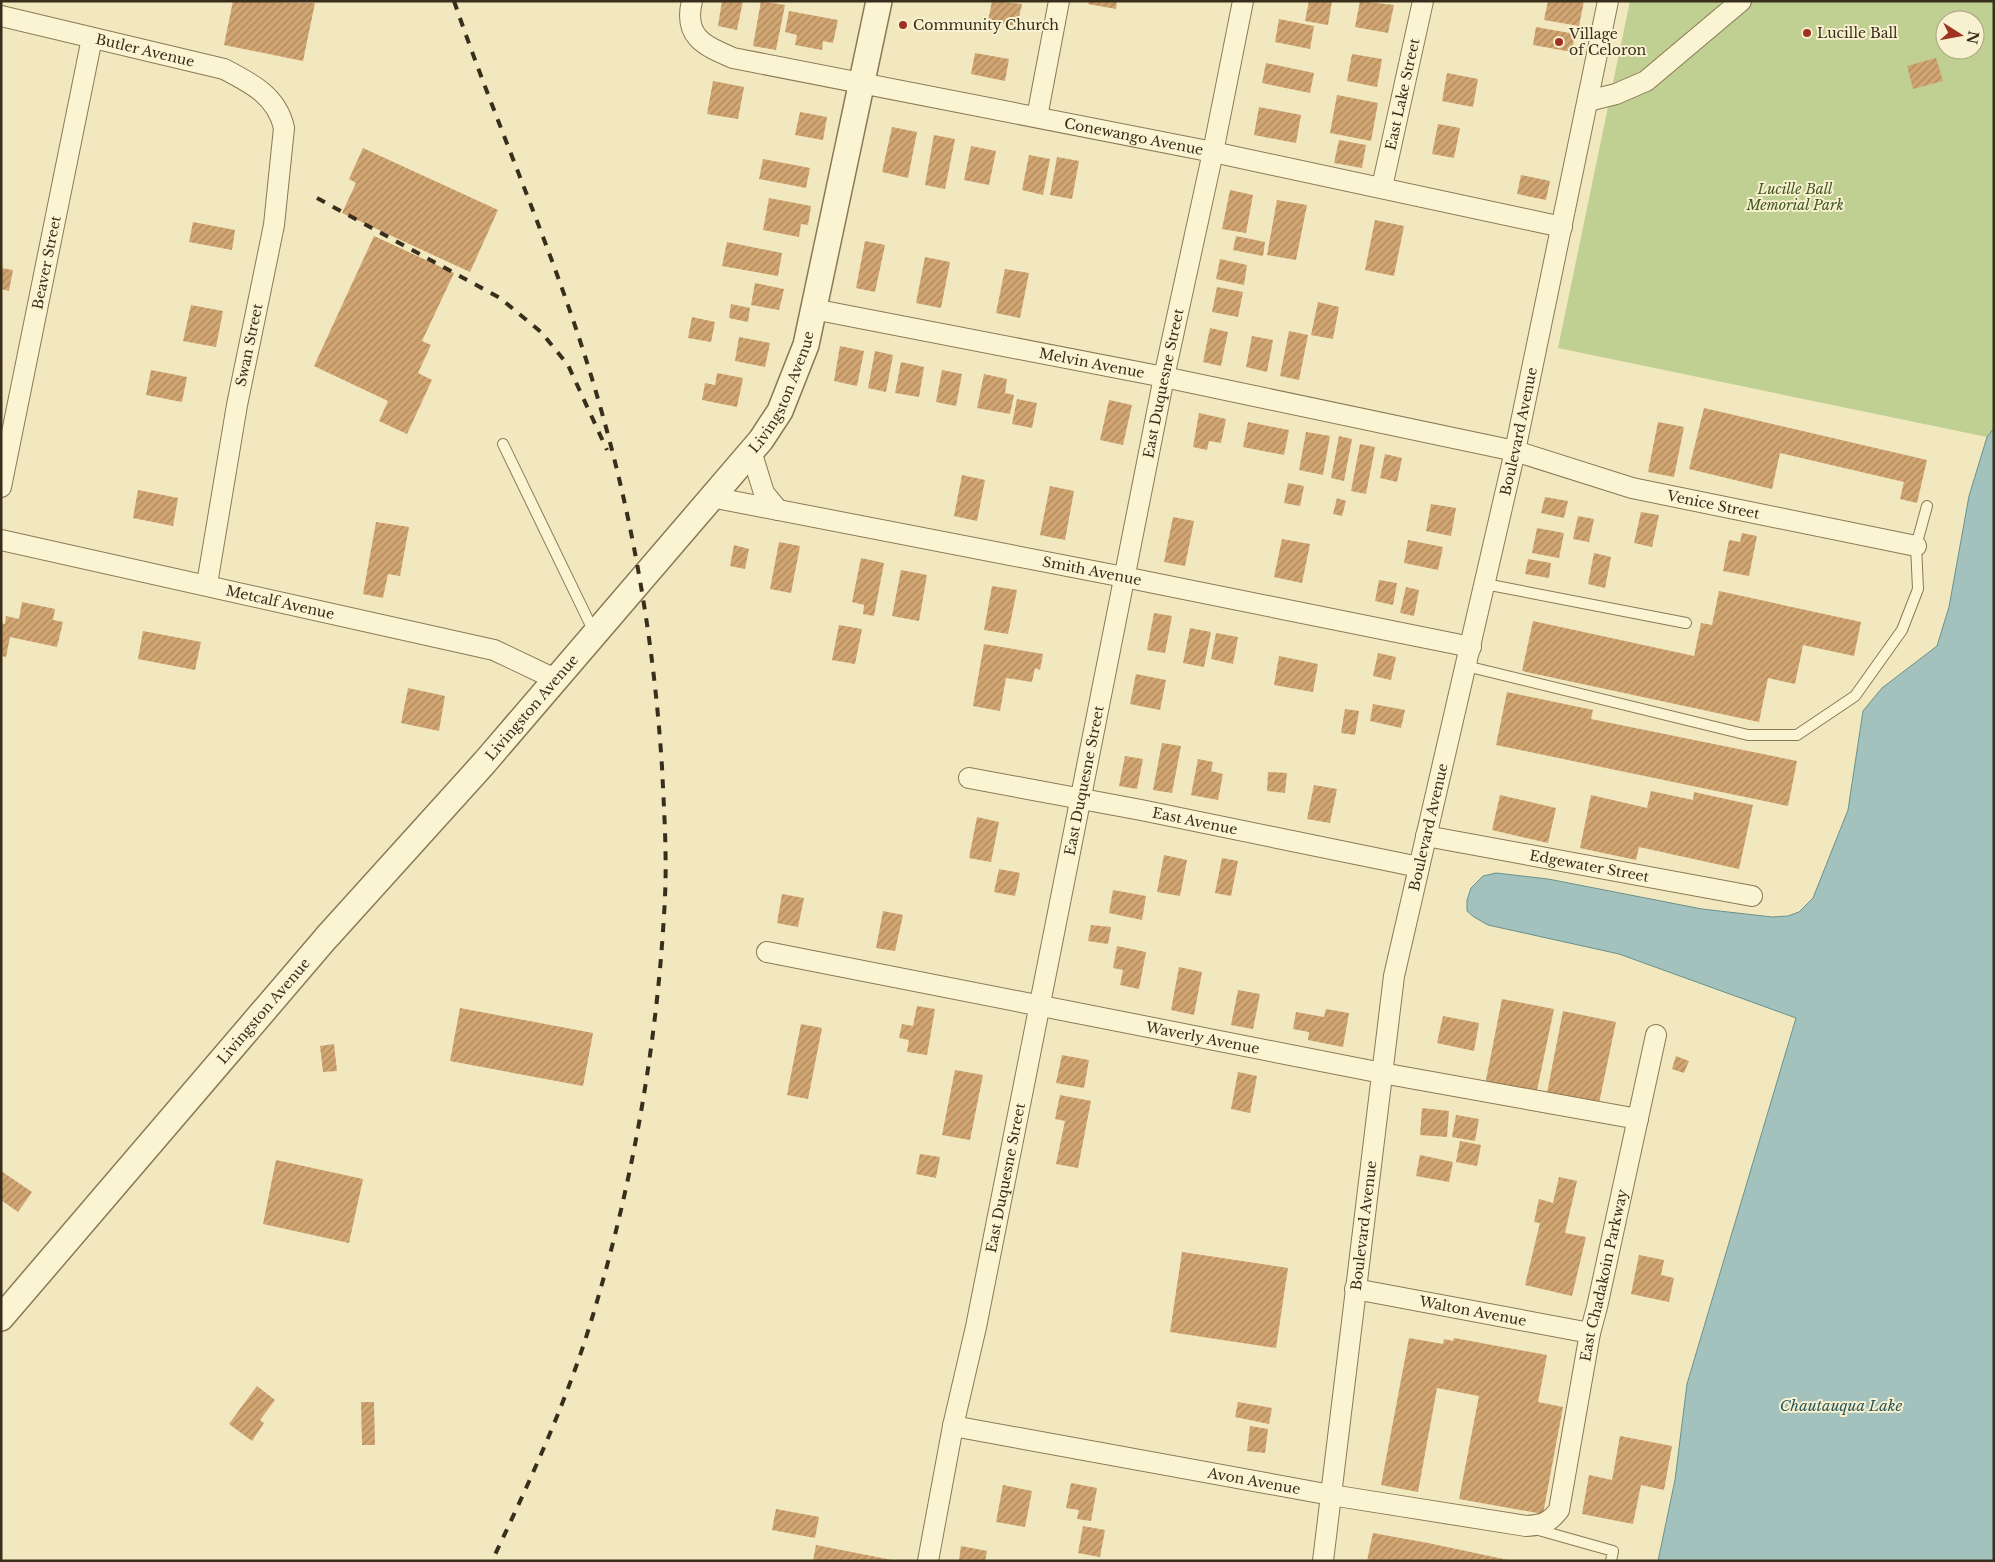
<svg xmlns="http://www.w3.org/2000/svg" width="1995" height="1562" viewBox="0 0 1995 1562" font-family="'Libre Baskerville',serif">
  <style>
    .park { fill: #c0cf92; fill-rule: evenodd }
    .water { fill: #a3c2bd; stroke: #69918c }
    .building { fill: url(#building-hatch) }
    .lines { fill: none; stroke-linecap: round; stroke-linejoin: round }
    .service-casing { stroke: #8b7956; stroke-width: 12 }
    .minor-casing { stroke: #8b7956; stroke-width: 22 }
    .tertiary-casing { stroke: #8b7956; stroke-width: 28 }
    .service { stroke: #fbf4d3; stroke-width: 10 }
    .minor { stroke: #fbf4d3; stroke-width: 20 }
    .tertiary { stroke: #fbf4d3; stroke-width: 25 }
    .rail { stroke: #392e1c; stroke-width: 4; stroke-dasharray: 9 9; stroke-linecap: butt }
    .poi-dot { fill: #9e3122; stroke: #f8f1cf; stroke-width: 2 }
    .labels { text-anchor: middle; stroke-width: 4; stroke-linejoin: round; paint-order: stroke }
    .poi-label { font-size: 14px; fill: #392e1c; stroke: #f8f1cf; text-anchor: start }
    .street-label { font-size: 14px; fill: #392e1c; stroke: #f8f1cf }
    .park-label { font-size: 14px; font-style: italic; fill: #425721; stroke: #f8f1cf }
    .water-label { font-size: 15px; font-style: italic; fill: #2a575a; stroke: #f8f1cf }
  </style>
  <defs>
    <pattern id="building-hatch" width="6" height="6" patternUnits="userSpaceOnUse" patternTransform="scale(1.25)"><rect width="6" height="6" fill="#d2a672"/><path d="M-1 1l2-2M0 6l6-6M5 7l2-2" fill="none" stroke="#ab885d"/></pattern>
  </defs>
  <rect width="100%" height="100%" fill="#f1e8bf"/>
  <path class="park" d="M 1630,1 L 1994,1 L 1994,428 L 1987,437 L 1558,348 ZM 1945,20 L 1975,20 L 1975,50 L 1945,50 Z"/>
  <path class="water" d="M 1994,428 L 1994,1561 L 1658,1561 L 1675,1480 L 1687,1384 L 1796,1018 L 1619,954 L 1488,925 L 1474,917 L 1467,911 L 1467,900 L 1471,888 L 1483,876 L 1496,873 L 1548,879 L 1702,909 L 1772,917 L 1788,916 L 1799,912 L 1813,898 L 1848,810 L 1863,711 L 1882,688 L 1937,646 L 1949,607 L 1969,496 L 1987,437 Z"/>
  <path class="building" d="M 233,1 L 315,3 L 303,61 L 224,45 Z
    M 722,1 L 743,1 L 737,30 L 718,26 Z
    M 761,1 L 785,5 L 776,50 L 753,46 Z
    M 992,1 L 1022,4 L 1017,26 L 988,21 Z
    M 1089,1 L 1117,1 L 1116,9 L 1088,4 Z
    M 1309,1 L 1332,1 L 1328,25 L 1305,21 Z
    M 1360,1 L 1394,5 L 1388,33 L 1355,27 Z
    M 1548,1 L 1584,1 L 1579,26 L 1544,20 Z
    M 789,11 L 838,20 L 833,43 L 823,41 L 822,50 L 795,45 L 797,35 L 785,32 Z
    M 1279,19 L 1314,26 L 1310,49 L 1275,42 Z
    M 1536,27 L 1575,34 L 1572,52 L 1533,45 Z
    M 975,53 L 1009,59 L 1005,81 L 971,74 Z
    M 1352,54 L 1382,59 L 1377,87 L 1347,81 Z
    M 1936,58 L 1943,81 L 1913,89 L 1907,66 Z
    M 1266,63 L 1314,73 L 1310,93 L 1262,83 Z
    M 1447,73 L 1478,79 L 1473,107 L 1442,101 Z
    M 713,81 L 744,87 L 738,119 L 707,114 Z
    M 1337,95 L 1378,103 L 1371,141 L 1330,133 Z
    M 1259,107 L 1301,115 L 1296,143 L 1254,135 Z
    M 800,112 L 827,117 L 823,140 L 795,135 Z
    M 1438,124 L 1460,128 L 1454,158 L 1432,154 Z
    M 892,127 L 917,132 L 908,178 L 882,172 Z
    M 934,135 L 955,139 L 945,189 L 925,185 Z
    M 1339,140 L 1366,145 L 1362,168 L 1334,163 Z
    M 971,146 L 996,151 L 989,185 L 964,180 Z
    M 363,148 L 498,210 L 470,272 L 342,213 L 356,183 L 349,179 Z
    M 1029,155 L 1050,159 L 1043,195 L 1022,190 Z
    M 1057,157 L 1079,161 L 1072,199 L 1050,195 Z
    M 763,159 L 810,168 L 806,188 L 759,179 Z
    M 1521,175 L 1550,181 L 1546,200 L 1517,194 Z
    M 1230,190 L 1253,195 L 1246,233 L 1222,229 Z
    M 769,198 L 811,206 L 808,225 L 801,224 L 799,237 L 763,230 Z
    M 1277,200 L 1307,205 L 1296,260 L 1267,255 Z
    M 1375,220 L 1404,226 L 1394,276 L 1365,270 Z
    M 193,222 L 235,230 L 232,250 L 189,242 Z
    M 374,236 L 454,273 L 422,341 L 431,345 L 418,373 L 432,380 L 407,434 L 379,421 L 388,401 L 314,366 Z
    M 1236,236 L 1265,242 L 1263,256 L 1233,250 Z
    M 865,241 L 885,245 L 875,292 L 856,288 Z
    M 727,242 L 782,253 L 778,276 L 722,266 Z
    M 925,257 L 950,262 L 941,308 L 916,303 Z
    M 1220,259 L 1247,265 L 1244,285 L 1216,279 Z
    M 1,268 L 13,270 L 9,291 L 1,289 Z
    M 1005,269 L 1029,273 L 1020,318 L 996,313 Z
    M 755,283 L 784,289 L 779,310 L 751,305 Z
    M 1217,287 L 1243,292 L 1238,317 L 1212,312 Z
    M 1318,302 L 1339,307 L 1333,339 L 1311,335 Z
    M 731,304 L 750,308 L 748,322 L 729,318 Z
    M 191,305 L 223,311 L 216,347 L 183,341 Z
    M 692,317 L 715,322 L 711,342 L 688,338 Z
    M 1210,328 L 1228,332 L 1221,366 L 1203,362 Z
    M 1289,331 L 1308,335 L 1299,380 L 1280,376 Z
    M 1252,336 L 1273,340 L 1267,372 L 1246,367 Z
    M 739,337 L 770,343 L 765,367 L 735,361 Z
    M 840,346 L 864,351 L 857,386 L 834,381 Z
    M 875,351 L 893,355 L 886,392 L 868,388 Z
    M 901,362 L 924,367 L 919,397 L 895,393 Z
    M 151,370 L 187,377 L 182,402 L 146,395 Z
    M 942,370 L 962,374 L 956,406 L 936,402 Z
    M 717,373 L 743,378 L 737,407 L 702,400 L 705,383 L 715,385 Z
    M 984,374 L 1007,379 L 1005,393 L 1014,395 L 1010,414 L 977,408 Z
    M 1017,399 L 1037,403 L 1032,428 L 1012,424 Z
    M 1109,400 L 1132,405 L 1123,445 L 1100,440 Z
    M 1704,408 L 1927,460 L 1917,503 L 1900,499 L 1904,482 L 1780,453 L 1772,489 L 1689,469 Z
    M 1199,413 L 1226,419 L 1221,443 L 1209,441 L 1207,450 L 1193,447 Z
    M 1248,422 L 1289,430 L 1284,455 L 1243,447 Z
    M 1658,422 L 1684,427 L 1674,477 L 1648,472 Z
    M 1306,432 L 1330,436 L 1323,475 L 1299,470 Z
    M 1339,436 L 1352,439 L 1344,481 L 1331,478 Z
    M 1360,444 L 1375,447 L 1366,494 L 1351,491 Z
    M 1385,454 L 1402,458 L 1397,482 L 1380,478 Z
    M 962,475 L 985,480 L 977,521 L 954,516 Z
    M 1288,483 L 1304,486 L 1300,506 L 1284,503 Z
    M 1050,486 L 1074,491 L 1065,540 L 1040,535 Z
    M 138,490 L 178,498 L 173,526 L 133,518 Z
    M 1545,497 L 1568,501 L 1564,518 L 1541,513 Z
    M 1337,498 L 1346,501 L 1342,516 L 1333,514 Z
    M 1431,504 L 1456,508 L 1451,536 L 1426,531 Z
    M 1641,512 L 1659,515 L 1652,547 L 1634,543 Z
    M 1578,516 L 1594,519 L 1589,542 L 1573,539 Z
    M 1173,517 L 1194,521 L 1185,566 L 1164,562 Z
    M 376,522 L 409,527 L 400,576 L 388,574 L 383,598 L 363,594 Z
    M 1537,528 L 1564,533 L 1559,558 L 1532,553 Z
    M 1742,533 L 1757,536 L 1749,576 L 1723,571 L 1729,540 L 1740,542 Z
    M 1282,539 L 1310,544 L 1302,583 L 1274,577 Z
    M 1408,540 L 1443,547 L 1438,570 L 1404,563 Z
    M 779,542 L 800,546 L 791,593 L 770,589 Z
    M 734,545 L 749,549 L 745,569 L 730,566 Z
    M 1594,553 L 1611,557 L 1605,588 L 1588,584 Z
    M 861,558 L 884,563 L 874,616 L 863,614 L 864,605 L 852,602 Z
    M 1528,559 L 1551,563 L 1549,578 L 1525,574 Z
    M 901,570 L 927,575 L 919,621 L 892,616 Z
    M 1379,580 L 1397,583 L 1393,605 L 1375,601 Z
    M 992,586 L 1017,590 L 1008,634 L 984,630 Z
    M 1406,587 L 1419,590 L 1414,616 L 1400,613 Z
    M 1719,591 L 1861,622 L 1854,656 L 1803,645 L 1795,684 L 1768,678 L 1759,722 L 1522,671 L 1533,621 L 1694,656 L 1701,623 L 1712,625 Z
    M 22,602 L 55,609 L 53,620 L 63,622 L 57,647 L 10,637 L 6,657 L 1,656 L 1,623 L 5,624 L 6,616 L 19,619 Z
    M 1154,613 L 1172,616 L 1165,653 L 1147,650 Z
    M 839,625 L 862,629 L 855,664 L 832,660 Z
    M 1190,628 L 1211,632 L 1204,667 L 1183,663 Z
    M 143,631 L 201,642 L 195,670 L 138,659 Z
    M 1216,633 L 1238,637 L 1233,664 L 1211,659 Z
    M 984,644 L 1043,654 L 1040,670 L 1035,668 L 1032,682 L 1006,678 L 1000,711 L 973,706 Z
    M 1378,653 L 1396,657 L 1391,680 L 1373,676 Z
    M 1279,656 L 1318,664 L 1313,692 L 1274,685 Z
    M 1136,674 L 1166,680 L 1160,710 L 1130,704 Z
    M 408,688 L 445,696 L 439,731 L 401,723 Z
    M 1507,692 L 1593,710 L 1591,719 L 1797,761 L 1788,806 L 1496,745 Z
    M 1373,704 L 1405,710 L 1401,728 L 1370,721 Z
    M 1345,709 L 1359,711 L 1355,735 L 1341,733 Z
    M 1162,743 L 1181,746 L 1172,793 L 1153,790 Z
    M 1125,756 L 1143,759 L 1137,789 L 1119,786 Z
    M 1198,759 L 1213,762 L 1211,771 L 1223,774 L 1218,800 L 1191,795 Z
    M 1268,772 L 1287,773 L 1285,793 L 1267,791 Z
    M 1314,785 L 1337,789 L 1330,823 L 1307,819 Z
    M 1651,791 L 1693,800 L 1694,792 L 1753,805 L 1739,869 L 1639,847 L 1636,860 L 1580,848 L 1591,795 L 1647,808 Z
    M 1500,795 L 1556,808 L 1548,843 L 1492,830 Z
    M 977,817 L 999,822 L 991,862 L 969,858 Z
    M 1164,855 L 1187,860 L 1180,896 L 1157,892 Z
    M 1222,858 L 1238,861 L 1231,896 L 1215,893 Z
    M 999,869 L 1020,873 L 1015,896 L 994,892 Z
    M 1113,890 L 1146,896 L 1142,920 L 1109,913 Z
    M 782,894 L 804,898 L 798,927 L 777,923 Z
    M 883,911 L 903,915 L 895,951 L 876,948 Z
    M 1091,925 L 1111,927 L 1108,944 L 1088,941 Z
    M 1117,946 L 1146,952 L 1139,989 L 1120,985 L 1123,970 L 1113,968 Z
    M 1179,967 L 1202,972 L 1194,1015 L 1171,1010 Z
    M 1238,990 L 1260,994 L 1253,1029 L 1231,1025 Z
    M 1502,999 L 1554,1009 L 1536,1095 L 1485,1085 Z
    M 917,1006 L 935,1009 L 927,1055 L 907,1052 L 909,1040 L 899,1038 L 902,1024 L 913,1026 Z
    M 460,1008 L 593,1033 L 583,1086 L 450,1061 Z
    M 1326,1009 L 1349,1013 L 1343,1047 L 1308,1040 L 1309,1032 L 1293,1029 L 1296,1012 L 1324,1017 Z
    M 1563,1011 L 1616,1022 L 1598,1108 L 1546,1098 Z
    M 1443,1016 L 1479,1023 L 1474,1051 L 1437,1043 Z
    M 801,1024 L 822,1028 L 808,1099 L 787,1095 Z
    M 334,1044 L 337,1071 L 323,1072 L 320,1046 Z
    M 1062,1055 L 1089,1060 L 1084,1088 L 1056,1083 Z
    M 1676,1056 L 1689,1061 L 1684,1073 L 1672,1069 Z
    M 955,1070 L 983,1075 L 970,1140 L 942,1135 Z
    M 1238,1072 L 1257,1076 L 1250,1113 L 1231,1109 Z
    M 1060,1095 L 1091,1101 L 1078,1168 L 1056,1164 L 1065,1121 L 1055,1119 Z
    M 1422,1108 L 1449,1111 L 1447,1137 L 1420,1135 Z
    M 1456,1115 L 1479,1119 L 1475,1141 L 1452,1137 Z
    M 1460,1141 L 1481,1145 L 1477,1166 L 1456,1162 Z
    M 920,1154 L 940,1157 L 936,1178 L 916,1174 Z
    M 1420,1155 L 1453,1162 L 1449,1182 L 1416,1176 Z
    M 276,1160 L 363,1179 L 349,1243 L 263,1224 Z
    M 1,1171 L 32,1192 L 18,1212 L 1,1200 Z
    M 1559,1177 L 1577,1181 L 1565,1233 L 1586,1237 L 1572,1296 L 1525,1285 L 1540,1223 L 1534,1222 L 1539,1199 L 1553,1203 Z
    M 1182,1252 L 1288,1268 L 1276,1348 L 1170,1332 Z
    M 1639,1255 L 1664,1260 L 1661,1275 L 1674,1278 L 1669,1302 L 1631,1294 Z
    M 1409,1338 L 1443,1344 L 1444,1339 L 1453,1341 L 1454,1338 L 1547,1355 L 1538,1402 L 1563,1407 L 1543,1514 L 1459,1499 L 1479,1396 L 1437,1388 L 1418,1492 L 1381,1485 Z
    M 257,1386 L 275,1400 L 260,1420 L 264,1423 L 252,1441 L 229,1424 Z
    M 361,1402 L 374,1402 L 375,1445 L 362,1445 Z
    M 1238,1402 L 1272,1408 L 1269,1424 L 1235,1417 Z
    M 1250,1426 L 1268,1429 L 1265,1453 L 1247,1451 Z
    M 1620,1436 L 1672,1446 L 1664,1490 L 1641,1485 L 1633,1524 L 1582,1514 L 1589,1475 L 1612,1480 Z
    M 1071,1483 L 1097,1488 L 1091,1521 L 1077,1519 L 1079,1510 L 1066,1508 Z
    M 1003,1485 L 1032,1491 L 1025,1527 L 996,1522 Z
    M 776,1509 L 819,1517 L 815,1538 L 772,1530 Z
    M 1083,1526 L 1105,1530 L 1100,1557 L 1078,1553 Z
    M 1373,1533 L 1428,1543 L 1513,1561 L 1367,1561 Z
    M 816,1545 L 892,1560 L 892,1561 L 813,1561 Z
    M 961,1546 L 987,1551 L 985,1561 L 959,1560 Z"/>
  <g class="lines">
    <g class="service-casing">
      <path id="service" d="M 503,444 L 594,632
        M 1485,584 L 1686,623
        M 1466,666 L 1748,735 L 1797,735 L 1855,696 L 1902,630 L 1918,589 L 1916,546 L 1927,506
        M 1535,1529 L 1613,1551 L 1611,1561"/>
    </g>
    <g class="minor-casing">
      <g id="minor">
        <path id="s1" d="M 692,1 C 683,37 705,46 733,58 L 1213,152 L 1562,227"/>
        <path id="s2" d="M 1,16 L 224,69 C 251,83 277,96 284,128 L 274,225 L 237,405 L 207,584"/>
        <path d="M 1588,101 L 1616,94 L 1646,81 L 1741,1"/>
        <path d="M 1037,117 L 1059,1"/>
        <path id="s3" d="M 1382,187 L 1423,1"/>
        <path id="s4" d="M 813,309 L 1164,377 L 1515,451 L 1632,488 L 1916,546"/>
        <path d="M 751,451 L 764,493 L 778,510"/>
        <path id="s5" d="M 1,487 L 92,38"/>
        <path id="s6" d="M 711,497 L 1124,577 L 1471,647"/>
        <path id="s7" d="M 1,540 L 494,650 L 555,679"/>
        <path id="s8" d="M 969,778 L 1141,810 L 1419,867"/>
        <path id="s9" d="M 1426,836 L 1752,896"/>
        <path id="s10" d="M 767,952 L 1382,1073 L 1638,1119"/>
        <path id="s11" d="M 1355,1289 L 1590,1333"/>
        <path id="s12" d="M 953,1426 L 1331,1495 L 1526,1526 C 1543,1525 1549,1523 1559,1510 L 1590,1333 L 1597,1307 L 1656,1035"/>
        <path id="s13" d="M 928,1561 L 953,1426 L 976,1327 L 1164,377 L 1213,152 L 1243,1"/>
        <path id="s14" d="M 1323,1561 L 1394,976 L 1515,451 L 1608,1"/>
      </g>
    </g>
    <g class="tertiary-casing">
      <g id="tertiary">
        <path id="s15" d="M 1,1318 L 326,938 L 485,762 L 761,440 L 780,411 L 806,345 L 879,1"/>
      </g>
    </g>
    <use href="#service" class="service"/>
    <use href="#minor" class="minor"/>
    <use href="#tertiary" class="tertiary"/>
    <path class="rail" d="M 454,1 C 500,135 559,263 598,399 C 633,519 654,642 662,767 C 664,809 667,854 665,897 C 658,1042 632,1189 589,1328 C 564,1408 528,1485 492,1561
      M 317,198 L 500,298 L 541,332 L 568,365 L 607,450"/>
  </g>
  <g class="poi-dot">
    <circle cx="903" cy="25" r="5"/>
    <circle cx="1807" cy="33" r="5"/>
    <circle cx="1559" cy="42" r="5"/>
  </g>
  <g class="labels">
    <g class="poi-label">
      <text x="913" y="30">Community Church</text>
      <text x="1817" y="38">Lucille Ball</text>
      <text x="1569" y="39">Village<tspan x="1569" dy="16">of Celoron</tspan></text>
    </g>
    <g class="street-label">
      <text dy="5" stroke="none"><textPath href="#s2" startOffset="148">Butler Avenue</textPath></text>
      <text dy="5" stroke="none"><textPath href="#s3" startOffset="95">East Lake Street</textPath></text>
      <text dy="5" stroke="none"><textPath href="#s1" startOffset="488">Conewango Avenue</textPath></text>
      <text dy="5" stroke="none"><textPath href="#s5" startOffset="229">Beaver Street</textPath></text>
      <text transform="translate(249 345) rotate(-78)" y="5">Swan Street</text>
      <text dy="5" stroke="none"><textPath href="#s4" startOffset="284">Melvin Avenue</textPath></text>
      <text dy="5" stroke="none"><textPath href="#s13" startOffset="1201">East Duquesne Street</textPath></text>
      <text dy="5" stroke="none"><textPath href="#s15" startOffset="1214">Livingston Avenue</textPath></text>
      <text dy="5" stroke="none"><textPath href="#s14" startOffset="1148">Boulevard Avenue</textPath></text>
      <text dy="5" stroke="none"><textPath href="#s4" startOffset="922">Venice Street</textPath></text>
      <text dy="5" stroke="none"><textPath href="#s6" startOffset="388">Smith Avenue</textPath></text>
      <text dy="5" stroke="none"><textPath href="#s7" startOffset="286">Metcalf Avenue</textPath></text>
      <text dy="5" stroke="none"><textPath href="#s15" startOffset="809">Livingston Avenue</textPath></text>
      <text dy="5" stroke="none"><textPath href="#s13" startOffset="796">East Duquesne Street</textPath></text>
      <text dy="5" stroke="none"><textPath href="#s8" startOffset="230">East Avenue</textPath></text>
      <text dy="5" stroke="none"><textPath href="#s14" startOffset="742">Boulevard Avenue</textPath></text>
      <text dy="5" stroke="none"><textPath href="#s9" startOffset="166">Edgewater Street</textPath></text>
      <text dy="5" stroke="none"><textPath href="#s15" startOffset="404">Livingston Avenue</textPath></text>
      <text dy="5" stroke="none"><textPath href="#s10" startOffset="444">Waverly Avenue</textPath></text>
      <text dy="5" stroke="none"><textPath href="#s13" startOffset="391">East Duquesne Street</textPath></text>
      <text dy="5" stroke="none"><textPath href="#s14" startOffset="338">Boulevard Avenue</textPath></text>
      <text dy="5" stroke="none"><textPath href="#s12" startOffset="859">East Chadakoin Parkway</textPath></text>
      <text dy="5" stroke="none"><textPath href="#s11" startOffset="120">Walton Avenue</textPath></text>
      <text dy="5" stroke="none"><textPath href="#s12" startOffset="306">Avon Avenue</textPath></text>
    </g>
    <g class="park-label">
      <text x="1795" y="194">Lucille Ball<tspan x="1795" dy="16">Memorial Park</tspan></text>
    </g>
    <g class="water-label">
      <text x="1841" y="1411">Chautauqua Lake</text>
    </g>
  </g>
  <rect width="1995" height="1562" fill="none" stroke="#392e1c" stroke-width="5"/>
  <g transform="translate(1960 35) rotate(101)"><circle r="24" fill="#f8f1cf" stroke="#aca387"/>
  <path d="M0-4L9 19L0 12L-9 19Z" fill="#9e3122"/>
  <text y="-8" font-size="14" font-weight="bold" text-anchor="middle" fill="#392e1c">N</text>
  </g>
</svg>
